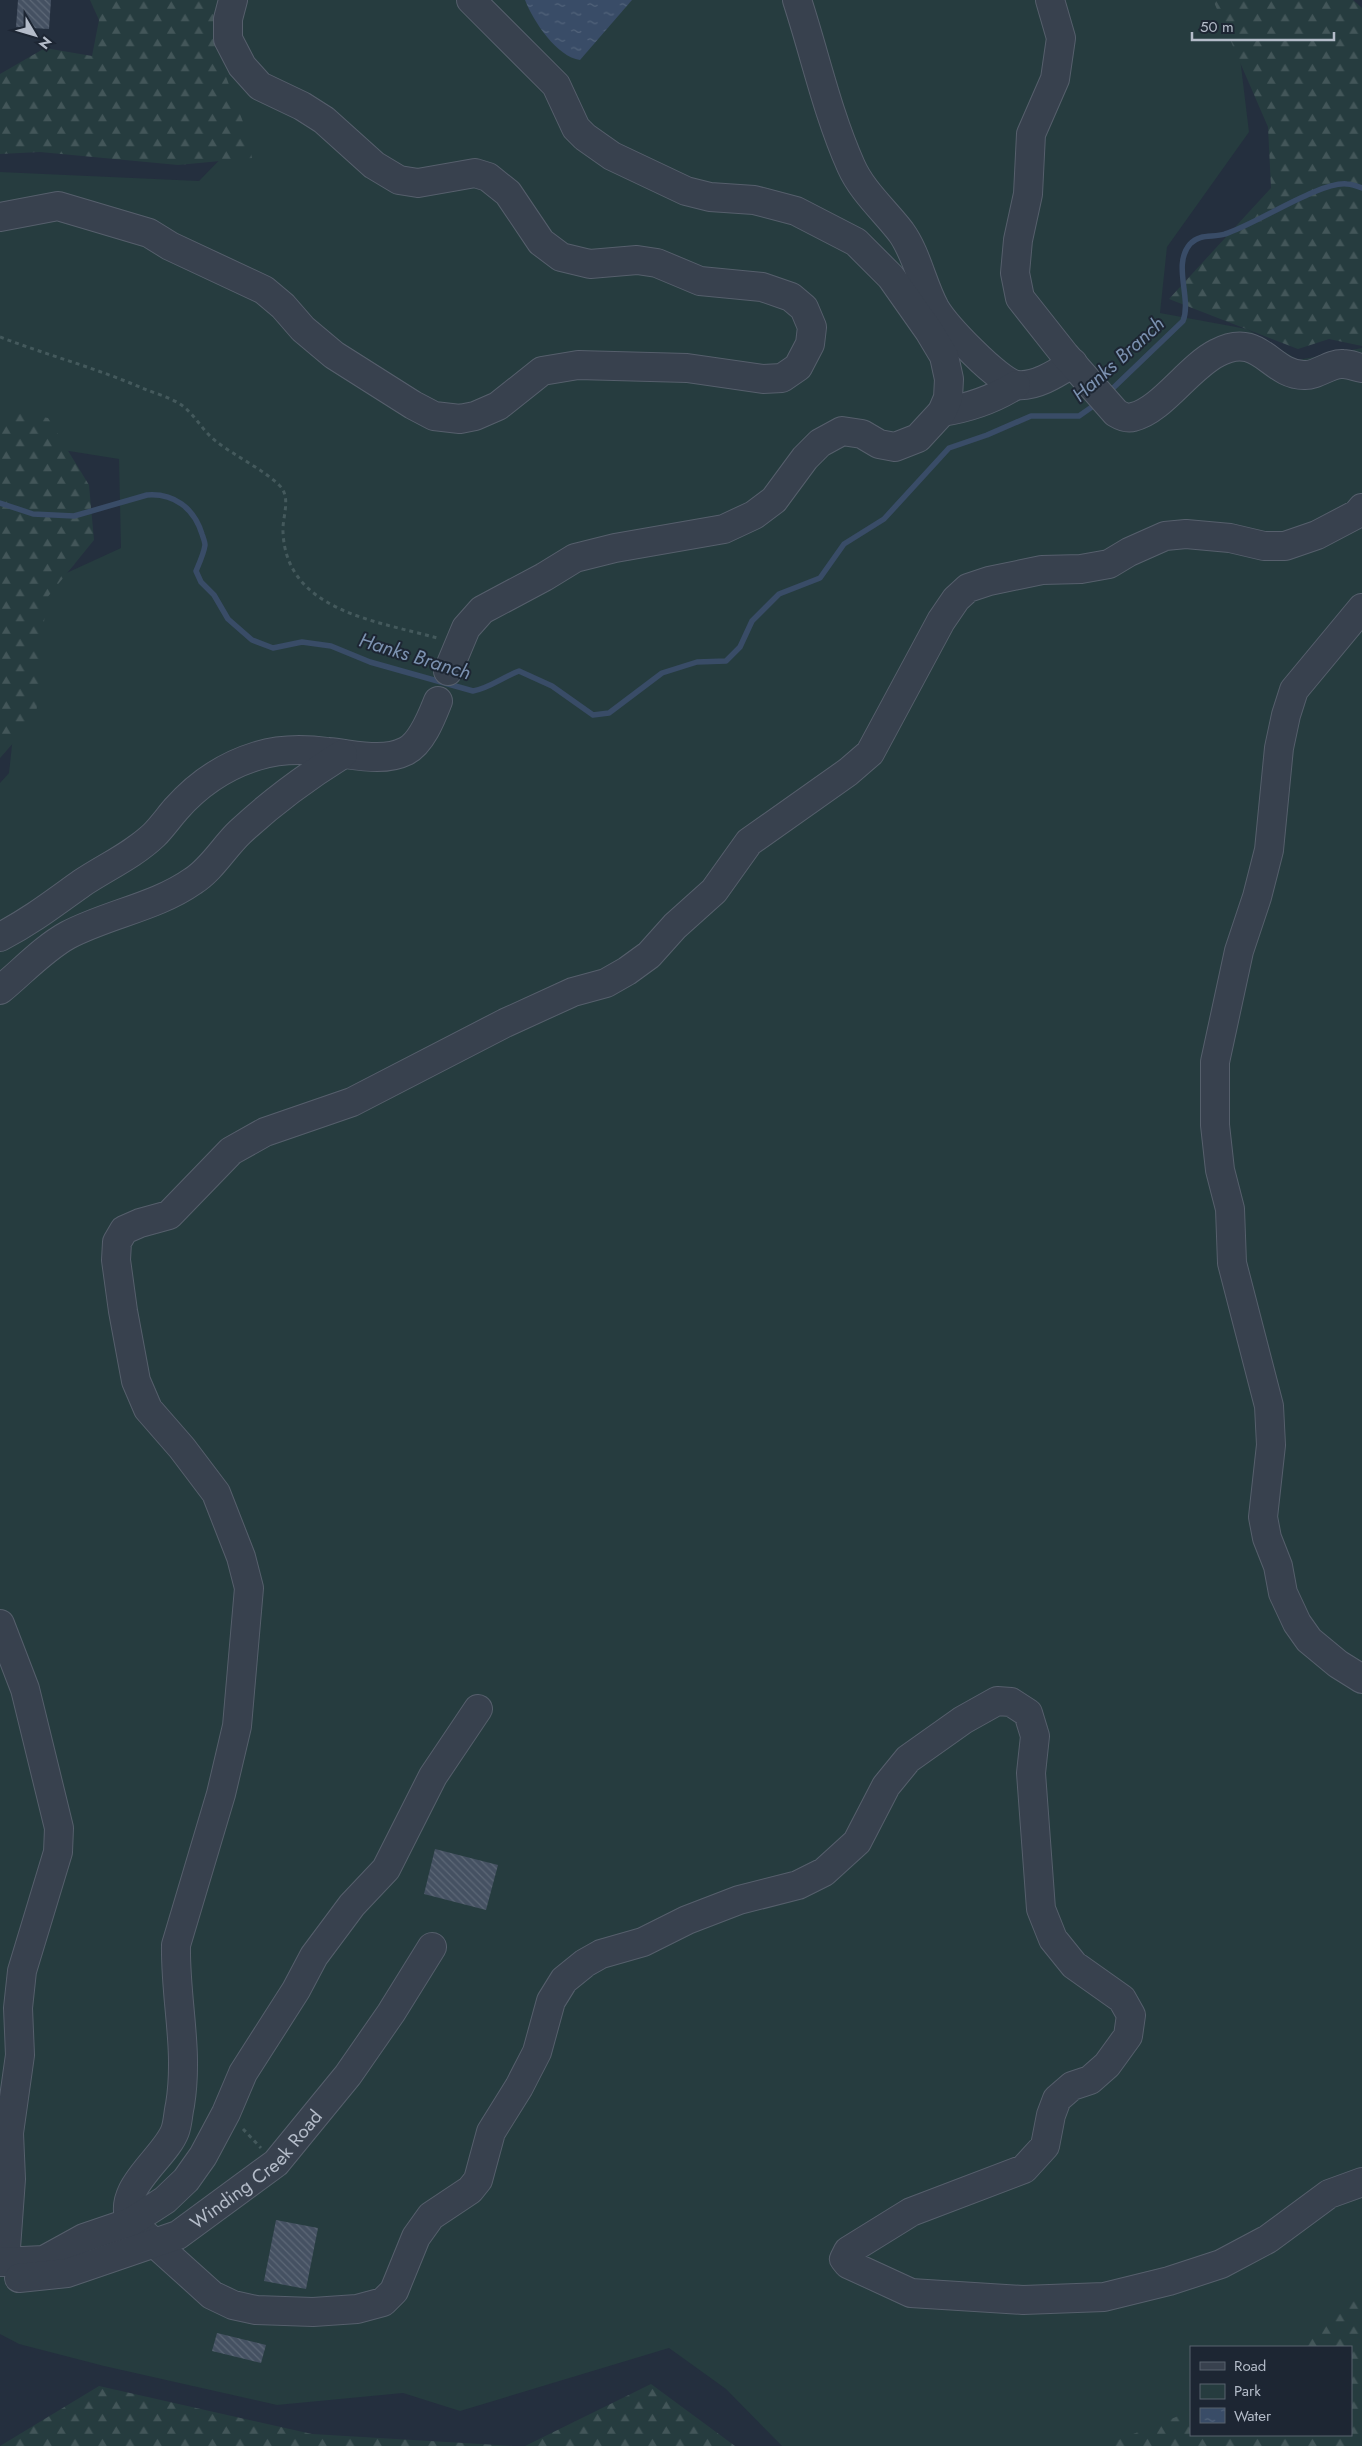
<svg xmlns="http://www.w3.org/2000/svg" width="1362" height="2446" viewBox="0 0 1362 2446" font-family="Jost,sans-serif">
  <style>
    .green { fill: #263c3f }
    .forest { fill: url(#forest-firs) }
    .water { fill: url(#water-ripples) }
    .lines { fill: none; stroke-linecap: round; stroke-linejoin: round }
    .stream { stroke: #394c67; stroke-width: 5.5 }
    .building { fill: url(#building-back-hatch) }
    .minor-casing { stroke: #565f6c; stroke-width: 30 }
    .path { stroke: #44595c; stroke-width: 3; stroke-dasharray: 4 4; stroke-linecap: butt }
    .minor { stroke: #38414e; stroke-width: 28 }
    .labels { text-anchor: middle; stroke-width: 4; stroke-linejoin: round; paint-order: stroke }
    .street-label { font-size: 19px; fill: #b4bcc9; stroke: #1d2633 }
    .water-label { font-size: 20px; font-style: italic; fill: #7c92b1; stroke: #1d2633 }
  </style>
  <defs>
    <pattern id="forest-firs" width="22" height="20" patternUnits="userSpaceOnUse" patternTransform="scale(1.25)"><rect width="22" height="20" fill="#263c3f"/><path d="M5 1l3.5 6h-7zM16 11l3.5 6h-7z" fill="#435659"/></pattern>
    <pattern id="water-ripples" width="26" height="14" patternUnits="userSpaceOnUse" patternTransform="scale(1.25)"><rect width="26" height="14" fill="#394c67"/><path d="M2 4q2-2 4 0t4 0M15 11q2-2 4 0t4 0" fill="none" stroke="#53647b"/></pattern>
    <pattern id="building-back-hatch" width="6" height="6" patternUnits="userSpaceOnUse" patternTransform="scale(1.25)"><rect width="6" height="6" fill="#455162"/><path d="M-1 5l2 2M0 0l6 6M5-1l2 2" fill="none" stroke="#5d6877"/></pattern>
  </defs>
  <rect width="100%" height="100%" fill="#242f3e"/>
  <path class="green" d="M 210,0 L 1233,0 L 1249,132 L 1167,247 L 1160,313 L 1247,329 L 1298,360 L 1362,348 L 1362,2312 L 1316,2347 L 1191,2347 L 1191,2434 L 1161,2446 L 782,2446 L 726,2389 L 669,2348 L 460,2411 L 403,2393 L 277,2405 L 104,2366 L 19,2344 L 0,2334 L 0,783 L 9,773 L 24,633 L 36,587 L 121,548 L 119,459 L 0,440 L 0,172 L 199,181 L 236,143 Z"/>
  <path class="forest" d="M 90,0 L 219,0 L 222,66 L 246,130 L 252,158 L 178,165 L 40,152 L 0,154 L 0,74 L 45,48 L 92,56 L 99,20 Z
    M 1213,0 L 1353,0 L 1362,8 L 1362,346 L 1329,339 L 1298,349 L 1169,299 L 1271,188 L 1268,127 Z
    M 0,409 L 48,418 L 89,485 L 94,540 L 46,599 L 36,717 L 0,758 Z
    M 1362,2294 L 1362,2446 L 1103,2446 L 1191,2411 L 1191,2435 L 1351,2435 L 1351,2347 L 1289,2347 Z
    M 651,2384 L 735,2446 L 525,2446 Z
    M 99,2386 L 312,2434 L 513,2446 L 0,2446 Z"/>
  <path class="water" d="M 525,0 L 632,0 L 580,60 C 557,57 533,21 525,0 Z"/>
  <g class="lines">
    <path class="stream" d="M 1109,392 L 1183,321 C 1192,298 1172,265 1190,244 C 1200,233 1213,238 1225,234 C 1255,225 1320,181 1347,184 C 1352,184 1357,186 1362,188
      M 0,503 L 33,514 L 74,516 L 147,495 C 174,493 194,508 202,534 C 203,537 205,542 205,545 C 204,553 199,564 196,571 L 201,582 L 214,595 L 228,619 L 252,640 L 273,648 L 302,642 L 331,646 L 370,662 L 473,691 C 488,689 503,677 519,671 L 552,686 L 593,715 L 609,713 L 662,673 L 697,662 L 726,661 L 740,647 L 752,621 L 779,594 L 820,578 L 844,544 L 884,519 L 949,448 L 987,435 L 1031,416 L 1079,416 L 1099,402"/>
  </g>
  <path class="building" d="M 18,0 L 51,0 L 49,29 L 16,27 Z
    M 435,1849 L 498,1865 L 486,1910 L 424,1894 Z
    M 276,2220 L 318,2228 L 306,2289 L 264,2281 Z
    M 217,2333 L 266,2345 L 261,2363 L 212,2351 Z"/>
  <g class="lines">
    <g class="minor-casing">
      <g id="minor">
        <path d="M 797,0 C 815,55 827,112 851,166 C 862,191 884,210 901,232 C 917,254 922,284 935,308 C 945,325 998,382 1017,385 C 1036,387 1057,373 1073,363"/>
        <path d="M 1050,0 L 1061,38 L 1055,79 L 1031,134 L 1028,194 L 1018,240 L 1015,273 L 1020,298 L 1065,355 L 1116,413 C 1121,416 1127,419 1133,417 C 1161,411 1189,367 1217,353 C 1260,330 1270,375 1304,375 C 1317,376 1330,363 1343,364 C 1350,364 1356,367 1362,368"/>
        <path d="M 0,217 L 58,206 L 149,233 L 170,246 L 264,290 L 283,306 L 303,329 L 334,355 L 413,405 L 434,416 L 460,419 L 475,416 L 498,406 L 542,371 L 578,365 L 687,368 L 763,379 L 782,378 L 798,367 L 810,344 L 812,327 L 804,308 L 791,297 L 762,287 L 700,281 L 657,263 L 637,260 L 590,264 L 561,257 L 541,242 L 508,193 L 488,177 L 475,173 L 418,183 L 399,180 L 374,165 L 324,120 L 302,106 L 260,86 L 242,66 L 228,39 L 228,19 L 233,0"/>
        <path d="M 942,412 C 968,408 994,399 1016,385"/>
        <path d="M 1362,508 L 1357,514 L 1317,535 L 1285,546 L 1264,546 L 1230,538 L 1186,534 L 1165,536 L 1129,552 L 1109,564 L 1081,569 L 1042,570 L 989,581 L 968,588 L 956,599 L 941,621 L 870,753 L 848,772 L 749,842 L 714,891 L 675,926 L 649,955 L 627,971 L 606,983 L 573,992 L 505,1023 L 352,1102 L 265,1132 L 231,1151 L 169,1215 L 140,1223 L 124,1230 L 117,1242 L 116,1260 L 123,1311 L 136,1381 L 148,1409 L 182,1448 L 216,1493 L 241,1557 L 249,1588 L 237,1726 L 221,1794 L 176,1945 C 175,2000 189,2049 180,2105 C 178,2113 178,2123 175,2131 C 165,2158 115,2189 131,2222 L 212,2295 L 233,2305 L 256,2310 L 313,2312 L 357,2309 L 383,2302 L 394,2291 L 416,2237 L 431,2216 L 470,2190 L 478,2180 L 491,2132 L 519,2087 L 537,2052 L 551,2001 L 564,1980 L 585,1963 L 601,1954 L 643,1942 L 687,1920 L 739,1900 L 798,1885 L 824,1872 L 857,1842 L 886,1786 L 908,1759 L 963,1720 L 997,1701 L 1011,1702 L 1028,1713 L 1035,1736 L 1031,1773 L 1041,1909 L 1053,1939 L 1074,1965 L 1122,1999 L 1131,2015 L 1128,2036 L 1107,2065 L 1090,2080 L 1072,2086 L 1057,2099 L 1051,2115 L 1045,2146 L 1024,2169 L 911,2212 L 848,2251 L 844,2259 L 848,2264 L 911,2293 L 1023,2300 L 1104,2297 L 1169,2281 L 1221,2264 L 1268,2239 L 1329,2194 L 1362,2182"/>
        <path d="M 1362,608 L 1294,690 L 1286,715 L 1279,748 L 1269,850 L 1257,897 L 1239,951 L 1215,1062 L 1215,1125 L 1220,1170 L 1230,1209 L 1232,1263 L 1269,1406 L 1271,1445 L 1263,1517 L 1267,1538 L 1278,1566 L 1283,1593 L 1297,1623 L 1309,1640 L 1338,1664 L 1362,1679"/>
        <path d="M 448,671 L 466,628 L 482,610 L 544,577 L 575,558 L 615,548 L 724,529 L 754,515 L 774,500 L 805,458 L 820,443 L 842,431 L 862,434 L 879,444 L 895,447 L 918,438 L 942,412 L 948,398 L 949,379 L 944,356 L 929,331 L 891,277 L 856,242 L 796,211 L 754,200 L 710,197 L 686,191 L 612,156 L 585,137 L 576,128 L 556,85 L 471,0"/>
        <path d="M 0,937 C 31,921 54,903 82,883 C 106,867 133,855 154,835 C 162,827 169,817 176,809 C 199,783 224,766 257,756 C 279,749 305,749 328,752 C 353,754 382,763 406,751 C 422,743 432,716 438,701"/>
        <path d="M 0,990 C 22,972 44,948 68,935 C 108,914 156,907 193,881 C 212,869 224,847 240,832 C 272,802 306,777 343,754"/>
        <path d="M 0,1624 L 25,1689 L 59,1828 L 58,1852 L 22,1971 L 18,2008 L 20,2055 L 9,2133 L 11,2179 L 5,2262"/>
        <path d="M 0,2262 L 44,2260 L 84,2238 L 131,2222 L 165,2200 L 186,2180 L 203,2156 L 226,2113 L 243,2073 L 296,1990 L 314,1956 L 352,1905 L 386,1869 L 433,1776 L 478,1709"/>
        <path id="s1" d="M 19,2278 L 67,2273 L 178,2235 L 276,2163 L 348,2075 L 391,2013 L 432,1947"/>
      </g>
    </g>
    <path class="path" d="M 0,337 C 47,355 96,368 142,388 C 154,393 169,397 180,404 C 195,414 203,432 217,442 C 235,456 264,470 279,485 C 292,497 282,517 283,532 C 286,611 377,621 437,638
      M 243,2129 L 261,2148"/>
    <use href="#minor" class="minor"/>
  </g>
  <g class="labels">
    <g class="street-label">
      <text dy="7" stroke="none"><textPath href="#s1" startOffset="268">Winding Creek Road</textPath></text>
    </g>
    <g class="water-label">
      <text transform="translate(1118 359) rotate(-42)" y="7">Hanks Branch</text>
      <text transform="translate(415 656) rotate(17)" y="7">Hanks Branch</text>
    </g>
  </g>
  <rect x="1190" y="2346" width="162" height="90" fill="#1d2633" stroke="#59626f"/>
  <rect x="1200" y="2362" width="25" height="8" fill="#38414e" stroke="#59626f"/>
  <text x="1234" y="2371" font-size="15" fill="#b4bcc9">Road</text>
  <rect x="1200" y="2384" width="25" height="15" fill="#263c3f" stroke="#59626f"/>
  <text x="1234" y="2396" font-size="15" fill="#b4bcc9">Park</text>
  <rect x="1200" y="2408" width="25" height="15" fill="url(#water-ripples)" stroke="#59626f"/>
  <text x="1234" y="2421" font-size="15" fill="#b4bcc9">Water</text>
  <g transform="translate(35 35) rotate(128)" stroke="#1d2633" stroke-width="4" paint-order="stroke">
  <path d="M0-4L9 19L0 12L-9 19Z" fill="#b4bcc9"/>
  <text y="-8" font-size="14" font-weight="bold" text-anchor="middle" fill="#b4bcc9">N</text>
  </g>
  <path d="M1192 32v8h142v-8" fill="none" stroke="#b4bcc9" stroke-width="2.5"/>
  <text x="1200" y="32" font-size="15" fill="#b4bcc9" stroke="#1d2633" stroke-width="4" paint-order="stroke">50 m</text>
</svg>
